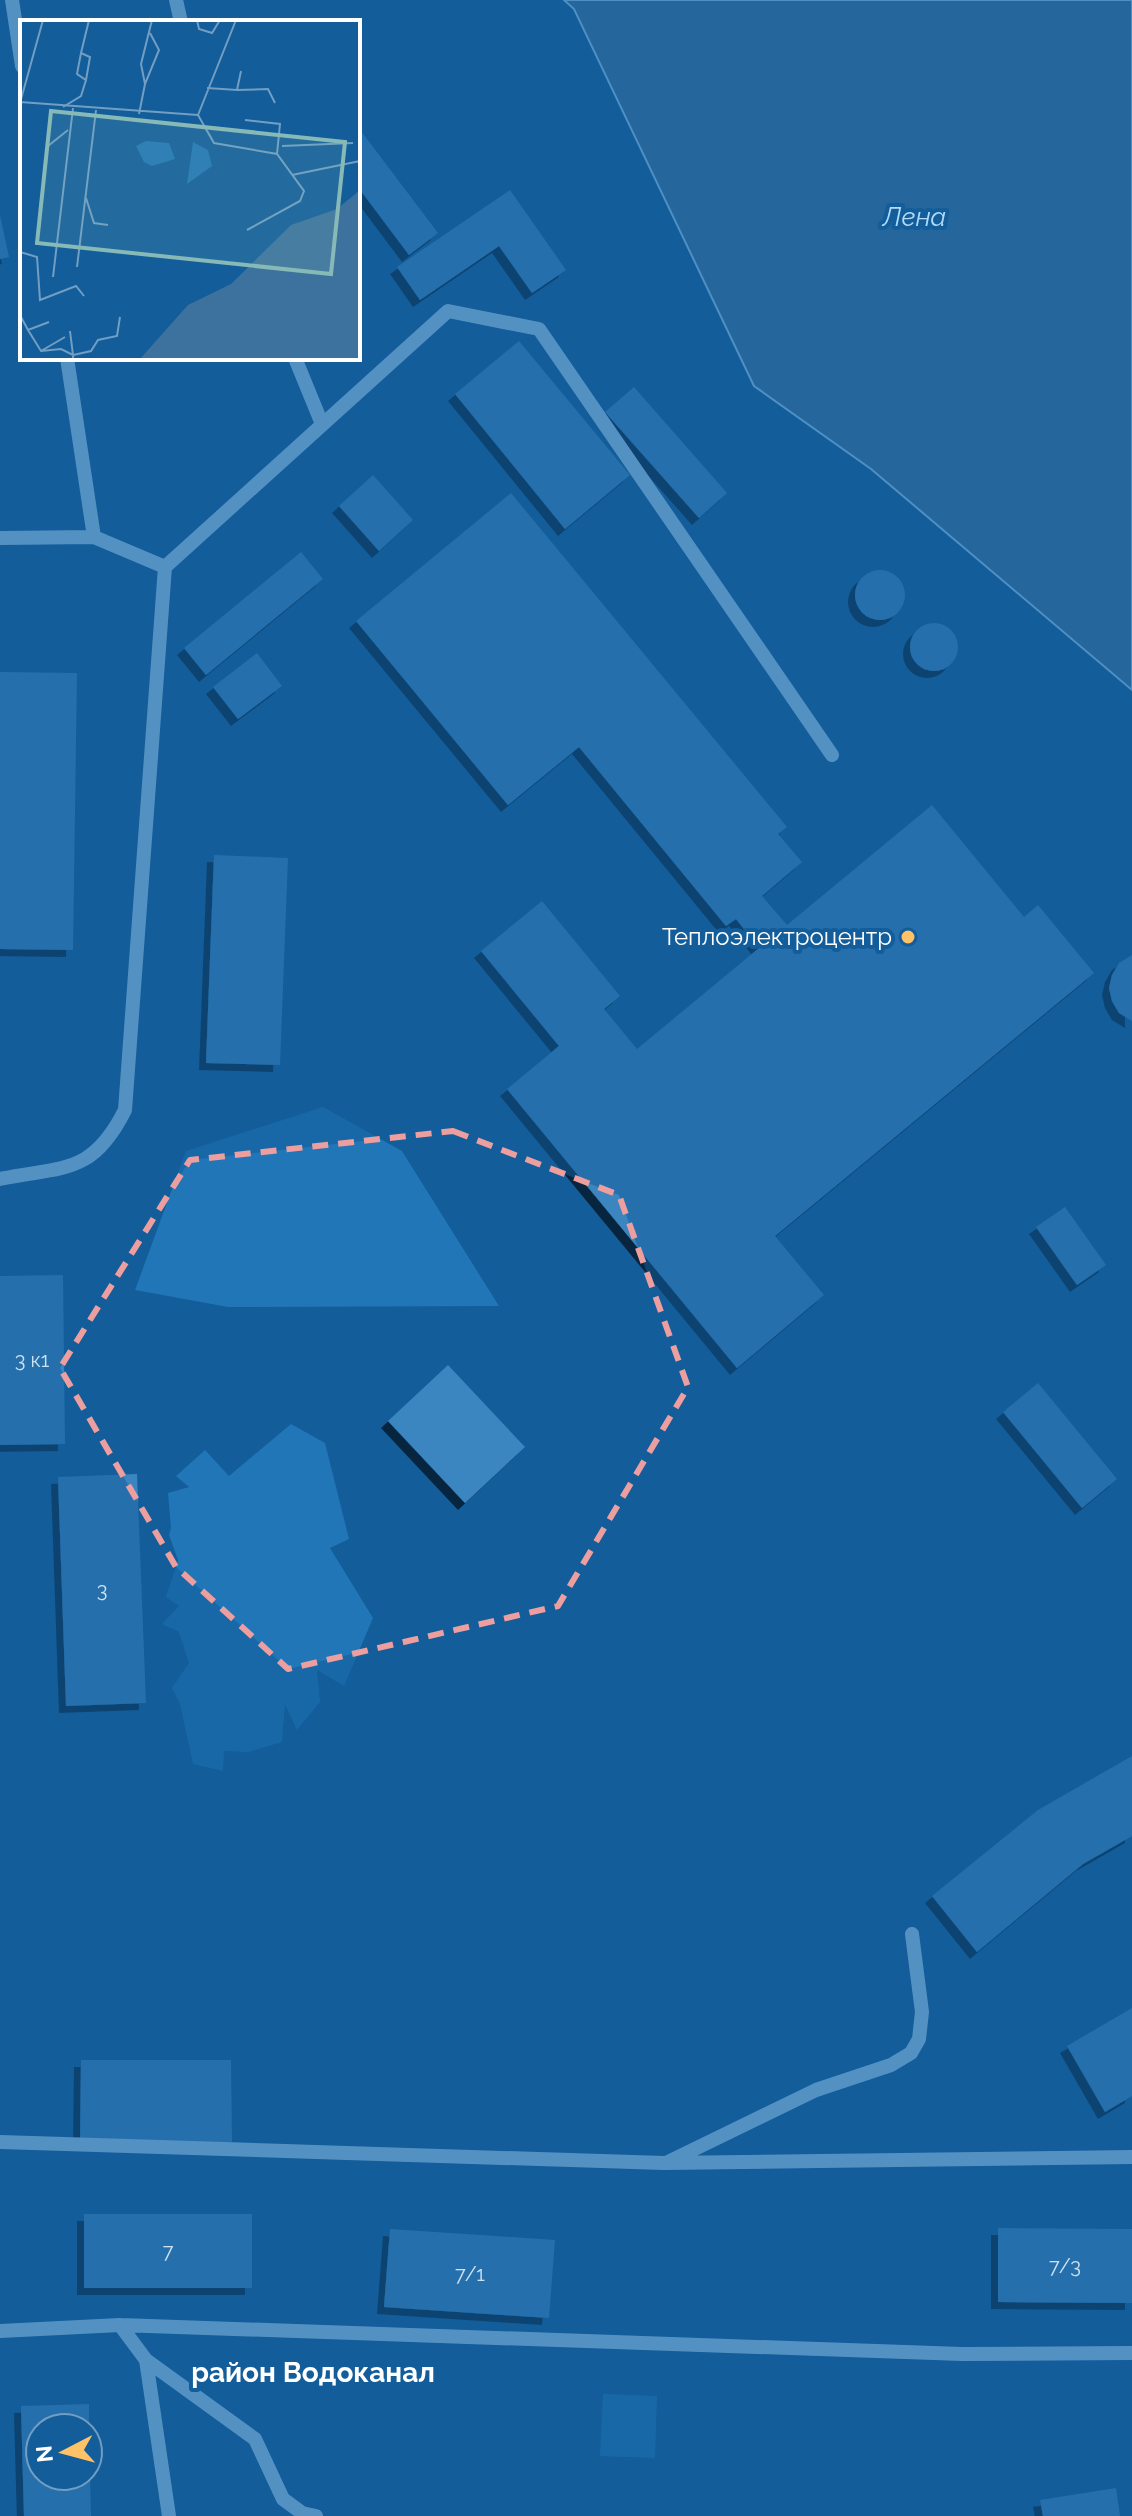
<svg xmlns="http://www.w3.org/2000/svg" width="1132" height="2516" viewBox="0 0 1132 2516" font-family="Raleway,sans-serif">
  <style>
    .green { fill: #2176b7 }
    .water { fill: #3d729e; stroke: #97cef7; stroke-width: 2 }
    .building { fill: #3b86c1; filter: url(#shadow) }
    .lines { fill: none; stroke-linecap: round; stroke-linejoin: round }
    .minor { stroke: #a5d1f4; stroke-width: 14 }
    .marked { fill: none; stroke: #ed9e9e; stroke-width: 6; stroke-dasharray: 16 10; stroke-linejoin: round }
    .poi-dot { fill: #ffc267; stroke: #125d9a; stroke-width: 3 }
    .labels { text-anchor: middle; stroke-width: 8; stroke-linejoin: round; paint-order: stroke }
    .number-label { font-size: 20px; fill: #cee1f0 }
    .poi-label { font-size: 24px; fill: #fff; stroke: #125d9a; text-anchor: end }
    .water-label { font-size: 26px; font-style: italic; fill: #b1dbfa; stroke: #125d9a }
    .quarter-label { font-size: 28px; font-weight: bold; fill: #fff; stroke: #125d9a }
    .inset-road { fill: none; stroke: #719ec2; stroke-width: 2 }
    .view { fill: #87bab6; fill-opacity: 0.15; stroke: #87bab6; stroke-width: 4 }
    .inset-edge { fill: none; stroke: #fff; stroke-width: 4 }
  </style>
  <defs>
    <filter id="shadow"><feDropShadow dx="-7" dy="7" stdDeviation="0" flood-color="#0009"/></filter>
  </defs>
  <rect width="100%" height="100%" fill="#125d9a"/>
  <path class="green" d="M 323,1107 L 402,1151 L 499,1306 L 228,1307 L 135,1290 L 186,1151 Z
    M 291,1424 L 325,1443 L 349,1539 L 330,1548 L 373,1618 L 344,1686 L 317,1670 L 320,1702 L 297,1730 L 285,1704 L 282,1742 L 248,1752 L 224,1751 L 223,1771 L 193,1764 L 180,1704 L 172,1688 L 189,1663 L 179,1632 L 162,1624 L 179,1606 L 166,1597 L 178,1560 L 169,1535 L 171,1528 L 168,1493 L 189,1487 L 176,1476 L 205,1450 L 229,1476 Z
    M 603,2394 L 657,2396 L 655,2458 L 600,2456 Z"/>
  <path class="water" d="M 564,0 L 1132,0 L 1132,690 L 871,469 L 754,386 L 574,9 Z"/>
  <path class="building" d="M 358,127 L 438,233 L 409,255 L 358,187 Z
    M 510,190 L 566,270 L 532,293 L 499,246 L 420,300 L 397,267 Z
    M 0,215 L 9,257 L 0,259 Z
    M 519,341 L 630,475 L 565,529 L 455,394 Z
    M 634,387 L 727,493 L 699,518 L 605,412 Z
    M 373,475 L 413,520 L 379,551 L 339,506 Z
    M 511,493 L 787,827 L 778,834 L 802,862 L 762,896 L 787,925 L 932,805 L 1024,917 L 1038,905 L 1094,973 L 775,1236 L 824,1295 L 737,1368 L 507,1089 L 559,1046 L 481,951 L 542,901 L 620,996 L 604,1009 L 637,1049 L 759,948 L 736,919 L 726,926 L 579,747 L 508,805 L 356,621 Z
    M 301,552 L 323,579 L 206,675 L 184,648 Z
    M855 595a25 25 0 1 1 50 0a25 25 0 1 1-50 0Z
    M910 647a24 24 0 1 1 48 0a24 24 0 1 1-48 0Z
    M 257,653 L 282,686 L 238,719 L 213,687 Z
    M 0,672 L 77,673 L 73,950 L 0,949 Z
    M 214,855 L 288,858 L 280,1065 L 206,1063 Z
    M 1132,955 L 1132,1021 L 1119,1013 L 1112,1001 L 1109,988 L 1112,975 L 1119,963 Z
    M 1065,1207 L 1106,1265 L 1077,1285 L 1036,1227 Z
    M 63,1275 L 65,1444 L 0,1445 L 0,1276 Z
    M 448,1365 L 525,1447 L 465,1503 L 388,1421 Z
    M 1038,1383 L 1117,1479 L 1082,1508 L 1003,1412 Z
    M 137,1474 L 146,1703 L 66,1706 L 58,1477 Z
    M 1132,1756 L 1132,1836 L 1083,1864 L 977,1952 L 932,1896 L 1038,1810 Z
    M 1132,2008 L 1132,2096 L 1105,2112 L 1067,2046 Z
    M 81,2060 L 231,2060 L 232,2142 L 80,2142 Z
    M 84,2214 L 252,2214 L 252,2288 L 84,2288 Z
    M 998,2228 L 1132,2229 L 1132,2303 L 998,2302 Z
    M 390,2229 L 555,2240 L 549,2318 L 384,2307 Z
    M 89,2404 L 89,2428 L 40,2428 L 40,2476 L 90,2476 L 91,2516 L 24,2516 L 21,2406 Z
    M 1116,2488 L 1120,2516 L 1043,2516 L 1040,2500 Z"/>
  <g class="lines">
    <path class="minor" d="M 12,0 L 22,66
      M 176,0 L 181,22
      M 67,358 L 94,537
      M 295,358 L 322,424
      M 0,538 L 94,537 L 165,567
      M 0,1179 C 62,1166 92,1176 125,1110 L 165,567 L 448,311 L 539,329 L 832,755
      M 0,2142 L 664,2163 L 1132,2157
      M 668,2162 L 816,2090 L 891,2065 L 911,2053 L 919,2039 L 922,2012 L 912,1934
      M 120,2325 L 146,2360 L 169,2516
      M 0,2331 L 120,2325 L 962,2354 L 1132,2353
      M 146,2360 L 255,2439 L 283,2499 L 302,2513 L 316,2516"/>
  </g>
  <path d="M0 0H1132V2516H0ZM 453,1131 L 619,1195 L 688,1387 L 558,1606 L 288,1669 L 176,1567 L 60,1368 L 190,1160 Z" fill="#125d9a" fill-opacity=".55" fill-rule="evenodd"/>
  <path class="marked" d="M 453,1131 L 619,1195 L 688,1387 L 558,1606 L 288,1669 L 176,1567 L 60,1368 L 190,1160 Z"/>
  <circle class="poi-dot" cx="908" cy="937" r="8"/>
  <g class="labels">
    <g class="number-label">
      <text x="32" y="1367">3 к1</text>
      <text x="102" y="1597">3</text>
      <text x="168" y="2258">7</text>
      <text x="1065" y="2273">7/3</text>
      <text x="470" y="2281">7/1</text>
    </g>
    <g class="poi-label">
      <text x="892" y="945">Теплоэлектроцентр</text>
    </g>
    <g class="water-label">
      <text x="914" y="226">Лена</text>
    </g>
    <g class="quarter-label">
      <text x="313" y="2382">район Водоканал</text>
    </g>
  </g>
  <g transform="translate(20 20)">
    <rect width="340" height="340" fill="#125d9a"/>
    <path d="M 126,121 L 149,123 L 155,139 L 132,146 L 124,142 L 116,126 ZM 173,122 L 188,130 L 192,146 L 167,164 Z" fill="#2176b7"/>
    <path d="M 340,170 L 340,340 L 119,340 L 168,285 L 211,264 L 271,205 L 317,189 Z" fill="#3d729e"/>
    <path class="inset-road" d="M 177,0 L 179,9 L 192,13 L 200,0M 130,13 L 139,30 L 125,64 L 121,44 L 132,0M 61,33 L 70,37 L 66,60 L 57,54 L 61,33 L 69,0M 187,68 L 217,70 L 221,51M 217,70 L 248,69 L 255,83M 0,82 L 178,95M 0,83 L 23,0M 43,87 L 61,76 L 66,60M 119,94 L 125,64M 178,95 L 194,123 L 257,134 L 284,171 L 280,181 L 227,210M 178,95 L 216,0M 225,100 L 260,104 L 257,134M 262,126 L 333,123M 24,149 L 28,126 L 48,110M 272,155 L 340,141M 66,178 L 74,203 L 88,205M 0,232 L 17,237 L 20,280 L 56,266 L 64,276M 57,247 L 76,90M 33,257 L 53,88M 0,295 L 8,310 L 29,302M 8,310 L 21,331 L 45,317M 21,331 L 41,329 L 53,335 L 50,311M 53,340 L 53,335 L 71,331 L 78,320 L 97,316 L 100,297"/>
    <path class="view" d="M 31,91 L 325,122 L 311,254 L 17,223 Z"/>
    <rect width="340" height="340" class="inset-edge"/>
  </g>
  <g transform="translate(64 2452) rotate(264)"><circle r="38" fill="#125d9a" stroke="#719ec2" stroke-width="2"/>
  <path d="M0-6L14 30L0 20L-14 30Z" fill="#ffc267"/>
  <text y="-12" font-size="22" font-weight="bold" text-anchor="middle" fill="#ffffff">N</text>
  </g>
</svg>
